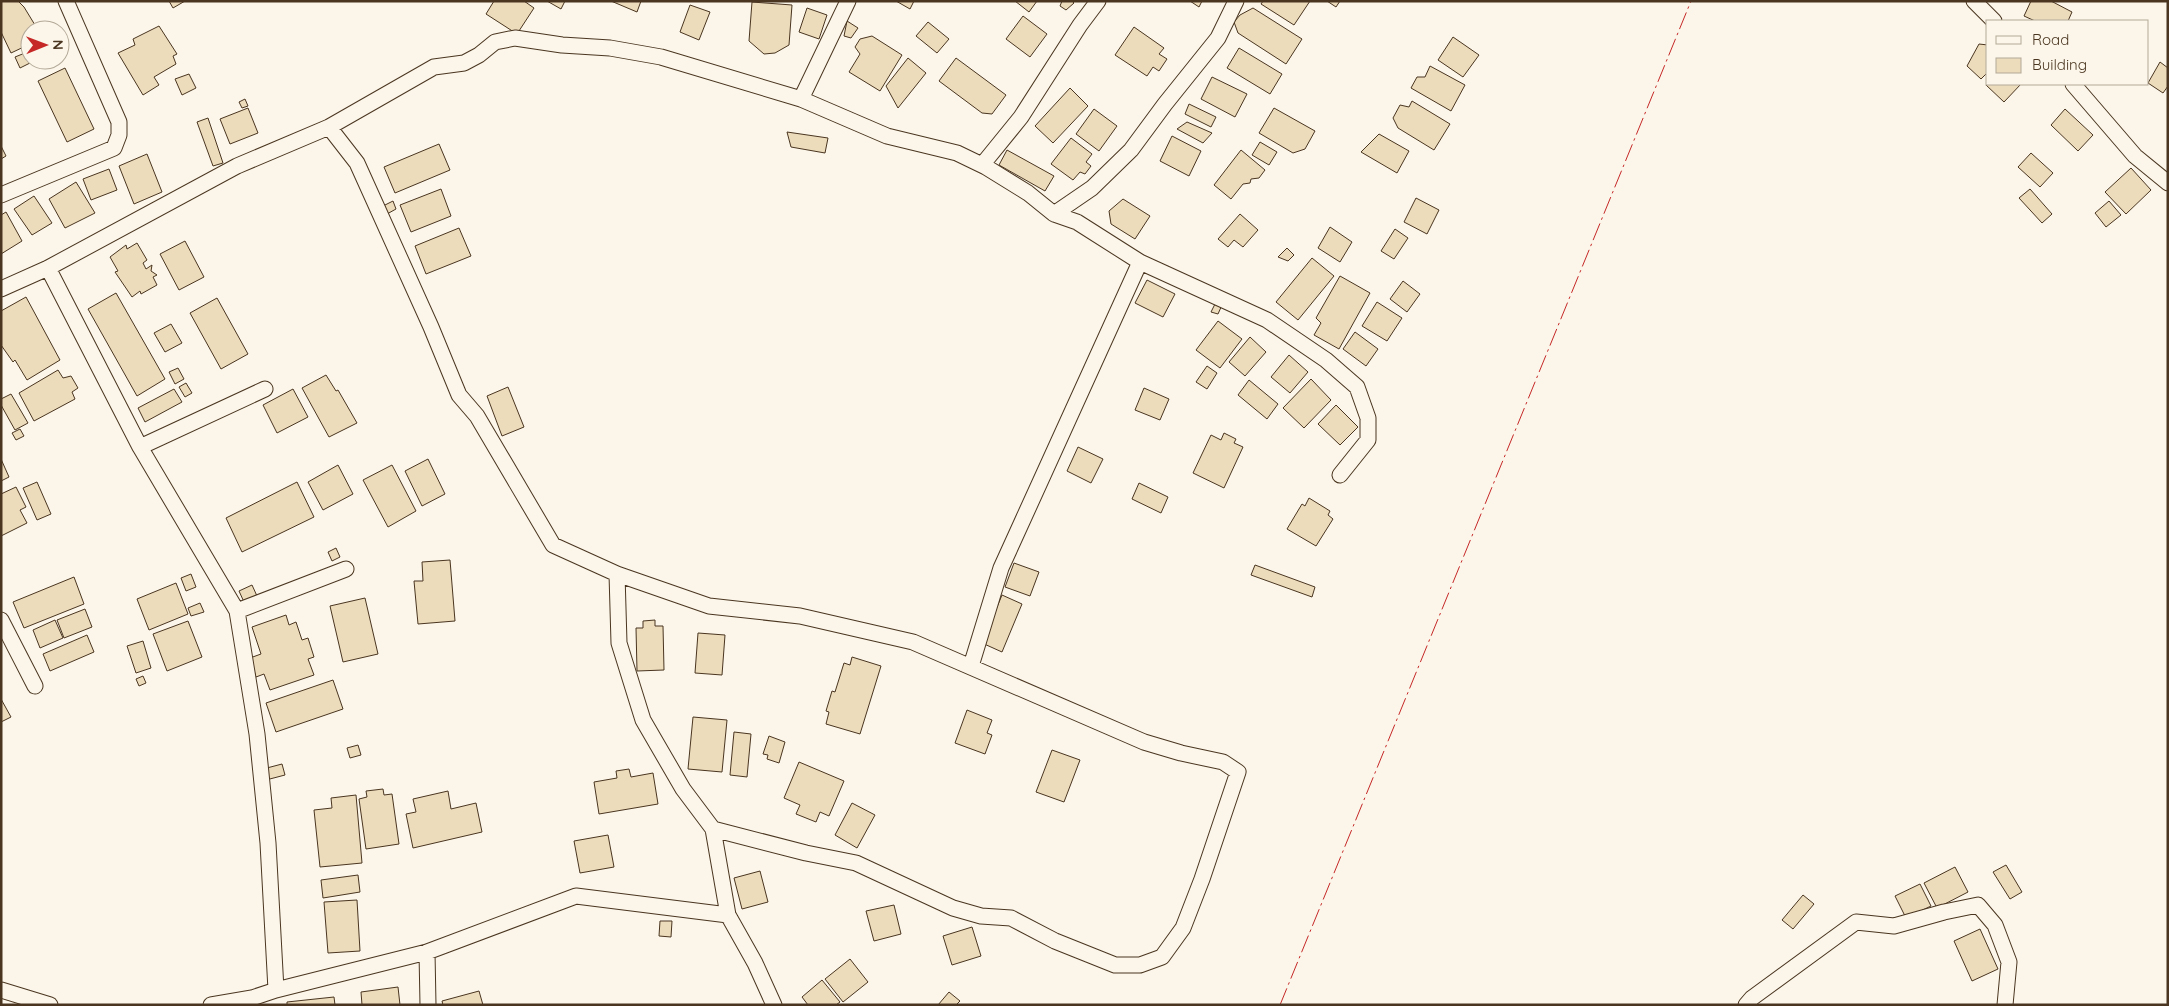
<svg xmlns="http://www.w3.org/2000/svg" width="2169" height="1006" viewBox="0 0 2169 1006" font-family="Quicksand,sans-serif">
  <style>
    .building { fill: #ecdcbc; stroke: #4a3520 }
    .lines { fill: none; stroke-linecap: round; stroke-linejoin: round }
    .minor-casing { stroke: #4a3520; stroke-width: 17 }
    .minor { stroke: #fbf6e9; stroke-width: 15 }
    .power { stroke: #c62828; stroke-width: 1; stroke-dasharray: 18 4 2.5 4; stroke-linecap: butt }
  </style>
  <rect width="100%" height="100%" fill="#fbf6e9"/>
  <path class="building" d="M 1,1 L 18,1 L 24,7 L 38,30 L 30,30 L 30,44 L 11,53 L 1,32 Z
    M 169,1 L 185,1 L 173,8 Z
    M 494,1 L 524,1 L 534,8 L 517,34 L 486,14 Z
    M 547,1 L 565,1 L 561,9 Z
    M 611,1 L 641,1 L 637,12 Z
    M 896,1 L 914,1 L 910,9 Z
    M 1015,1 L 1037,1 L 1029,12 Z
    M 1062,1 L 1072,1 L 1074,3 L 1066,10 L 1060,6 Z
    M 1190,1 L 1202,1 L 1199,7 Z
    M 1263,1 L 1310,1 L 1294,25 L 1261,4 Z
    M 1327,1 L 1340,1 L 1336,7 Z
    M 2031,1 L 2051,1 L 2072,12 L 2068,21 L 2035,21 L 2024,16 Z
    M 752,2 L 792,5 L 789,45 L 775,53 L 764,54 L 749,41 Z
    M 690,5 L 710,12 L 699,40 L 680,32 Z
    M 807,8 L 827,15 L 819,39 L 799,32 Z
    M 1253,8 L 1302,39 L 1286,64 L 1238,33 L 1234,22 L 1240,15 Z
    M 1023,16 L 1047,34 L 1030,57 L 1006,39 Z
    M 847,21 L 858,28 L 851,38 L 844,36 Z
    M 928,22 L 949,39 L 937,53 L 916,36 Z
    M 159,26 L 177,54 L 173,56 L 176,64 L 154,77 L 159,85 L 143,95 L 118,53 L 135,45 L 133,39 Z
    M 1134,27 L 1164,48 L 1159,54 L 1167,59 L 1159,71 L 1153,67 L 1147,76 L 1115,55 Z
    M 872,36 L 902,55 L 880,91 L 849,72 L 860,54 L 855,47 L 860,39 Z
    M 1453,37 L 1479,55 L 1463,77 L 1438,60 Z
    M 1979,44 L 1988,45 L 1988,72 L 1981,79 L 1967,66 Z
    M 1239,48 L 1282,74 L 1270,94 L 1227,68 Z
    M 30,51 L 30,60 L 36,60 L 20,68 L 15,57 Z
    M 908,58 L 926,73 L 898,108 L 886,86 Z
    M 956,58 L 1006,95 L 992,114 L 982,113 L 939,81 Z
    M 2160,62 L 2168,68 L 2168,86 L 2163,93 L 2148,83 Z
    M 1430,66 L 1465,85 L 1451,111 L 1411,88 L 1417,77 L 1425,77 Z
    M 65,68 L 94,129 L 67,142 L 38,81 Z
    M 189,74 L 196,88 L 182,95 L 175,79 Z
    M 1212,77 L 1247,94 L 1235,117 L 1201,99 Z
    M 1988,83 L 1988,84 L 2021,84 L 2004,102 L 1986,85 Z
    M 1070,88 L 1088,106 L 1053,143 L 1035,126 Z
    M 245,99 L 248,106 L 242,108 L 239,102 Z
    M 1412,101 L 1450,124 L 1434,150 L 1398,128 L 1393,118 L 1400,105 L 1409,107 Z
    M 1189,104 L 1216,117 L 1211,127 L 1185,114 Z
    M 248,108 L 258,133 L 230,144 L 220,119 Z
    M 1274,108 L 1315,131 L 1305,149 L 1293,153 L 1259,133 Z
    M 1094,109 L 1117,126 L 1099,151 L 1076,134 Z
    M 2065,109 L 2093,135 L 2078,151 L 2051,125 Z
    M 208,118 L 223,163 L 213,166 L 197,122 Z
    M 1187,122 L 1212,133 L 1203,143 L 1177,129 Z
    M 787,132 L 828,138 L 825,153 L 791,147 Z
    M 1379,134 L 1409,151 L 1397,173 L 1361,152 Z
    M 1172,136 L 1201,151 L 1189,176 L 1160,161 Z
    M 1071,138 L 1092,154 L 1086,162 L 1091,166 L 1085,174 L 1080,172 L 1073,180 L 1051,164 Z
    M 1260,142 L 1277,152 L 1269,165 L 1252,155 Z
    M 439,144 L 450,170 L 395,193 L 384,167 Z
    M 1,146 L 6,156 L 1,159 Z
    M 1007,150 L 1054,176 L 1045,191 L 999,165 Z
    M 1241,150 L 1265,170 L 1259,178 L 1251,179 L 1250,183 L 1243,184 L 1231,199 L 1214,185 Z
    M 2031,153 L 2053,173 L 2040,187 L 2018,167 Z
    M 147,154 L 162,192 L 134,204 L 119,166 Z
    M 2131,168 L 2151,190 L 2126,214 L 2105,192 Z
    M 109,169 L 117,190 L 91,200 L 83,179 Z
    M 76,182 L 95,213 L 65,228 L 49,199 Z
    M 441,189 L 451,216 L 411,232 L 400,205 Z
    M 2030,189 L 2052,214 L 2042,223 L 2019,198 Z
    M 34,196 L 52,223 L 32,235 L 14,209 Z
    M 1416,198 L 1439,210 L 1427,234 L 1404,222 Z
    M 1123,199 L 1150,216 L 1135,239 L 1111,224 L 1109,211 Z
    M 393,201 L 396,209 L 387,214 L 383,206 Z
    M 2109,201 L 2121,215 L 2106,227 L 2095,213 Z
    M 6,212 L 22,241 L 1,254 L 1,215 Z
    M 1240,214 L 1258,230 L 1243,247 L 1234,240 L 1228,247 L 1218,239 Z
    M 1330,227 L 1352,242 L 1340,262 L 1318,248 Z
    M 459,228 L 471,256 L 426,274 L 415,246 Z
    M 1395,229 L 1408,238 L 1394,259 L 1381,251 Z
    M 185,241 L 204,277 L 179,290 L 160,254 Z
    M 137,243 L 147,260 L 143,263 L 146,269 L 152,265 L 151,271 L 157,275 L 153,277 L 157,285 L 141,294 L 140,291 L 132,297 L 115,272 L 118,271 L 110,257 L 126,245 L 127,249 Z
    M 1287,248 L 1294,255 L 1288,261 L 1278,257 Z
    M 1312,258 L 1334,276 L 1298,320 L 1276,302 Z
    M 1340,276 L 1370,293 L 1339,349 L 1314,335 L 1321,323 L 1316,318 Z
    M 1147,280 L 1175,294 L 1163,317 L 1135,303 Z
    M 1403,281 L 1420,294 L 1407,312 L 1390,299 Z
    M 116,293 L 165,379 L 137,396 L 88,309 Z
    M 26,297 L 60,360 L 27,380 L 15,360 L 13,362 L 1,345 L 1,311 Z
    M 217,298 L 248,354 L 221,369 L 190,313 Z
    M 1216,302 L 1222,305 L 1218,314 L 1211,312 Z
    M 1377,302 L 1402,318 L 1387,341 L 1362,326 Z
    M 1218,321 L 1242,339 L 1220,368 L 1196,350 Z
    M 171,324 L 182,343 L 165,352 L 154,333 Z
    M 1355,332 L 1378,349 L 1366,366 L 1343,349 Z
    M 1250,337 L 1266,352 L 1245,376 L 1229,362 Z
    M 1289,355 L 1308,372 L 1290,393 L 1271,377 Z
    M 1207,366 L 1217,373 L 1207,389 L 1196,382 Z
    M 178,368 L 184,379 L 175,384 L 169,372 Z
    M 58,370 L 63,378 L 71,376 L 78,388 L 72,392 L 75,399 L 34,421 L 19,393 Z
    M 326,375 L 336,391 L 338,390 L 357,423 L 329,437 L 302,388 Z
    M 1311,379 L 1331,400 L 1304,428 L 1283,408 Z
    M 1249,380 L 1278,404 L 1267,419 L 1238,395 Z
    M 186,383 L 192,393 L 185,397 L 179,387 Z
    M 508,387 L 524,427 L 502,436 L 487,396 Z
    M 1144,388 L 1169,399 L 1160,420 L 1135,410 Z
    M 174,389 L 182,402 L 145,422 L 138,408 Z
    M 293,389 L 308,417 L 277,433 L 263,405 Z
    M 11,394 L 28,423 L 15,430 L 1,405 L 1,399 Z
    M 1336,405 L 1358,427 L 1340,445 L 1318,424 Z
    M 20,429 L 24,436 L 16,440 L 12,433 Z
    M 1224,433 L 1236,439 L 1234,443 L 1243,447 L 1224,488 L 1193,473 L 1211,435 L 1221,440 Z
    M 1078,447 L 1103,459 L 1091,483 L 1067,471 Z
    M 1,459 L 9,477 L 1,481 Z
    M 428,459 L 445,494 L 422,506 L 405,471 Z
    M 338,465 L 353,494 L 323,510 L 308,482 Z
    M 392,465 L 416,511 L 388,527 L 363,480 Z
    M 37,482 L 51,514 L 37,520 L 23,488 Z
    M 297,482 L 314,517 L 242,552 L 226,518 Z
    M 1139,483 L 1168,497 L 1161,513 L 1132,499 Z
    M 16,487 L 26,507 L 20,510 L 27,523 L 1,536 L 1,494 Z
    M 1309,498 L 1330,511 L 1328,515 L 1333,519 L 1316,546 L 1287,529 L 1302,504 L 1305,506 Z
    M 336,548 L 340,557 L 332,561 L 328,552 Z
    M 450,560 L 455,621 L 418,624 L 414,581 L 423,581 L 422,562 Z
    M 1014,563 L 1039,572 L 1030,596 L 1005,587 Z
    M 1255,565 L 1315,587 L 1312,597 L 1251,575 Z
    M 191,574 L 196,587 L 186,591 L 181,578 Z
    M 74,577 L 84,604 L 24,628 L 13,602 Z
    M 176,583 L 188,614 L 149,630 L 137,599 Z
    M 252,585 L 257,596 L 244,602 L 239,591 Z
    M 1002,595 L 1022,604 L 1002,652 L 982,643 Z
    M 365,598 L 378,654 L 343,662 L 330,606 Z
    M 200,603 L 204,612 L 191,616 L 188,608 Z
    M 85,609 L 92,627 L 64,638 L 57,620 Z
    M 286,615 L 289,625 L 296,622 L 302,640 L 308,638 L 314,657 L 308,659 L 314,675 L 270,690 L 264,674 L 256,677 L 250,658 L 261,654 L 252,627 Z
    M 55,620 L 63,638 L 40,648 L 33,630 Z
    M 655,620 L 655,626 L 663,626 L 664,670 L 637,671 L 636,628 L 643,628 L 643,621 Z
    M 188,621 L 202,657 L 167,671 L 153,634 Z
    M 698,633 L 725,635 L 722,675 L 695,673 Z
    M 87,635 L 94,652 L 50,671 L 43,654 Z
    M 143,641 L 151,668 L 136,673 L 127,646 Z
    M 852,657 L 881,666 L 860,734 L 826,724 L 829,712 L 826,711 L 832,691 L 835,692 L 844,663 L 850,665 Z
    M 143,676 L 146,683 L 139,686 L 136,679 Z
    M 333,680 L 343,709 L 276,732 L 266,703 Z
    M 1,699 L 11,717 L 1,722 Z
    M 967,710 L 992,720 L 987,733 L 992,735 L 985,754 L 955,743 Z
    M 693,717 L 727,720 L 722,772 L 688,769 Z
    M 734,732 L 751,734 L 747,777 L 730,775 Z
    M 769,736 L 785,742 L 779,763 L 767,759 L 768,755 L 763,754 Z
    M 358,745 L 361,755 L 350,758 L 347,748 Z
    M 1052,750 L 1080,760 L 1064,802 L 1036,792 Z
    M 799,762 L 844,781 L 829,816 L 820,812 L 816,822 L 796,814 L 800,805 L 784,798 Z
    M 282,764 L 285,775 L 266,780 L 263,769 Z
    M 629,769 L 631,777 L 653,773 L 658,804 L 599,814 L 594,782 L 617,778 L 616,771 Z
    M 383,789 L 384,795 L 392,794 L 399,844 L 366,849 L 359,799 L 367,797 L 366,791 Z
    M 448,791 L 451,809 L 476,803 L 482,832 L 413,848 L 406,814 L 416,812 L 413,799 Z
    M 356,795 L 362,863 L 320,867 L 314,810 L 332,808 L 331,798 Z
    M 852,803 L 875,815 L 857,848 L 835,835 Z
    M 608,835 L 614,867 L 580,873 L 574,841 Z
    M 2006,865 L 2022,892 L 2010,899 L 1993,872 Z
    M 1955,867 L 1968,892 L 1937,908 L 1924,883 Z
    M 760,871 L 768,902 L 742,909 L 734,878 Z
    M 358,875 L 360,892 L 323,898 L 321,880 Z
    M 1920,884 L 1931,906 L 1906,918 L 1895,896 Z
    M 1803,895 L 1814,904 L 1793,929 L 1782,920 Z
    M 357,900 L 360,951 L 328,953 L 324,902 Z
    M 894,905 L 901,934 L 874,941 L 866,911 Z
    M 660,921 L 672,921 L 671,937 L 659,936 Z
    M 972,927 L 981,956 L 952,965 L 943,936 Z
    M 1980,929 L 1998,969 L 1972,981 L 1954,941 Z
    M 850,959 L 868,982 L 843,1002 L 825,979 Z
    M 822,980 L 840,1002 L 836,1005 L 808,1005 L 802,997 Z
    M 398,987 L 400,1005 L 362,1005 L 361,992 Z
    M 479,991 L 483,1005 L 443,1005 L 442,1001 Z
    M 949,992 L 960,1001 L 956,1005 L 938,1005 Z
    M 334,997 L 335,1005 L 287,1005 L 287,1002 Z"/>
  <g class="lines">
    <g class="minor-casing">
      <path id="minor" d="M 1974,1 L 1994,21
        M 2073,84 L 2135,156 L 2168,183
        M 801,99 L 848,1
        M 329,127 L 434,67 L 464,63 L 479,55 L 495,42 L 515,38 L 562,45 L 610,48 L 661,57 L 801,99 L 887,136 L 957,153 L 986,167 L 1028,193 L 1054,214 L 1092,188 L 1131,150 L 1165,104 L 1218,38 L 1236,1
        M 982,165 L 1021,117 L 1080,25 L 1098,1
        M 1,195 L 114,148 L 119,135 L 119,122 L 66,1
        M 1054,214 L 1077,222 L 1140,262 L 1267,320 L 1326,360 L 1357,387 L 1368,418 L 1368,440 L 1340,475
        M 48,268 L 140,447 L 237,611 L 257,734 L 268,843 L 276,990
        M 1,289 L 48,268 L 237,166 L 329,127 L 357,163 L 431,327 L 459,395 L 477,416 L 553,545 L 617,574 L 709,606 L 800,616 L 913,642 L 1144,742 L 1181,753 L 1223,762 L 1238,772 L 1202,879 L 1183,928 L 1162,957 L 1140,965 L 1115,965 L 1055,941 L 1011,918 L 981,916 L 953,908 L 856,863 L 806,853 L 713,829
        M 140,447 L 265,389
        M 237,611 L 346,569
        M 1,620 L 35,686
        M 971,666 L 1001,568 L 1140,262
        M 728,915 L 755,963 L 774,1005
        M 427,952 L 428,1005
        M 1,990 L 50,1005
        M 211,1005 L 252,998 L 276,990 L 427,952 L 576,896 L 728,915 L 713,829 L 683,789 L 643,720 L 619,643 L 617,574
        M 1746,1005 L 1752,998 L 1856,922 L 1894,926 L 1944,912 L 1978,905 L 1995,925 L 2009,962 L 2005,1005"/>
    </g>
    <use href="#minor" class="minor"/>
    <path class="power" d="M 1280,1005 L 1691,1"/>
  </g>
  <rect width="2169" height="1006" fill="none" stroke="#4a3520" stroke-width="5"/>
  <rect x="1986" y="20" width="162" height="65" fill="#fbf6e9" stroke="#b4a999"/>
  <rect x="1996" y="36" width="25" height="8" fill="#fbf6e9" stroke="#b4a999"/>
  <text x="2032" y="45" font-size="15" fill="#4a3520">Road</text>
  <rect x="1996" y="58" width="25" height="15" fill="#ecdcbc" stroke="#b4a999"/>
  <text x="2032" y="70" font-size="15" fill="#4a3520">Building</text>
  <g transform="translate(45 45) rotate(89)"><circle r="24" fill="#fbf6e9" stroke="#b4a999"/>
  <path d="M0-4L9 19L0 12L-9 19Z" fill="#c62828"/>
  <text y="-8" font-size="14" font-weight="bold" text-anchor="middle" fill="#4a3520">N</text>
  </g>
</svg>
